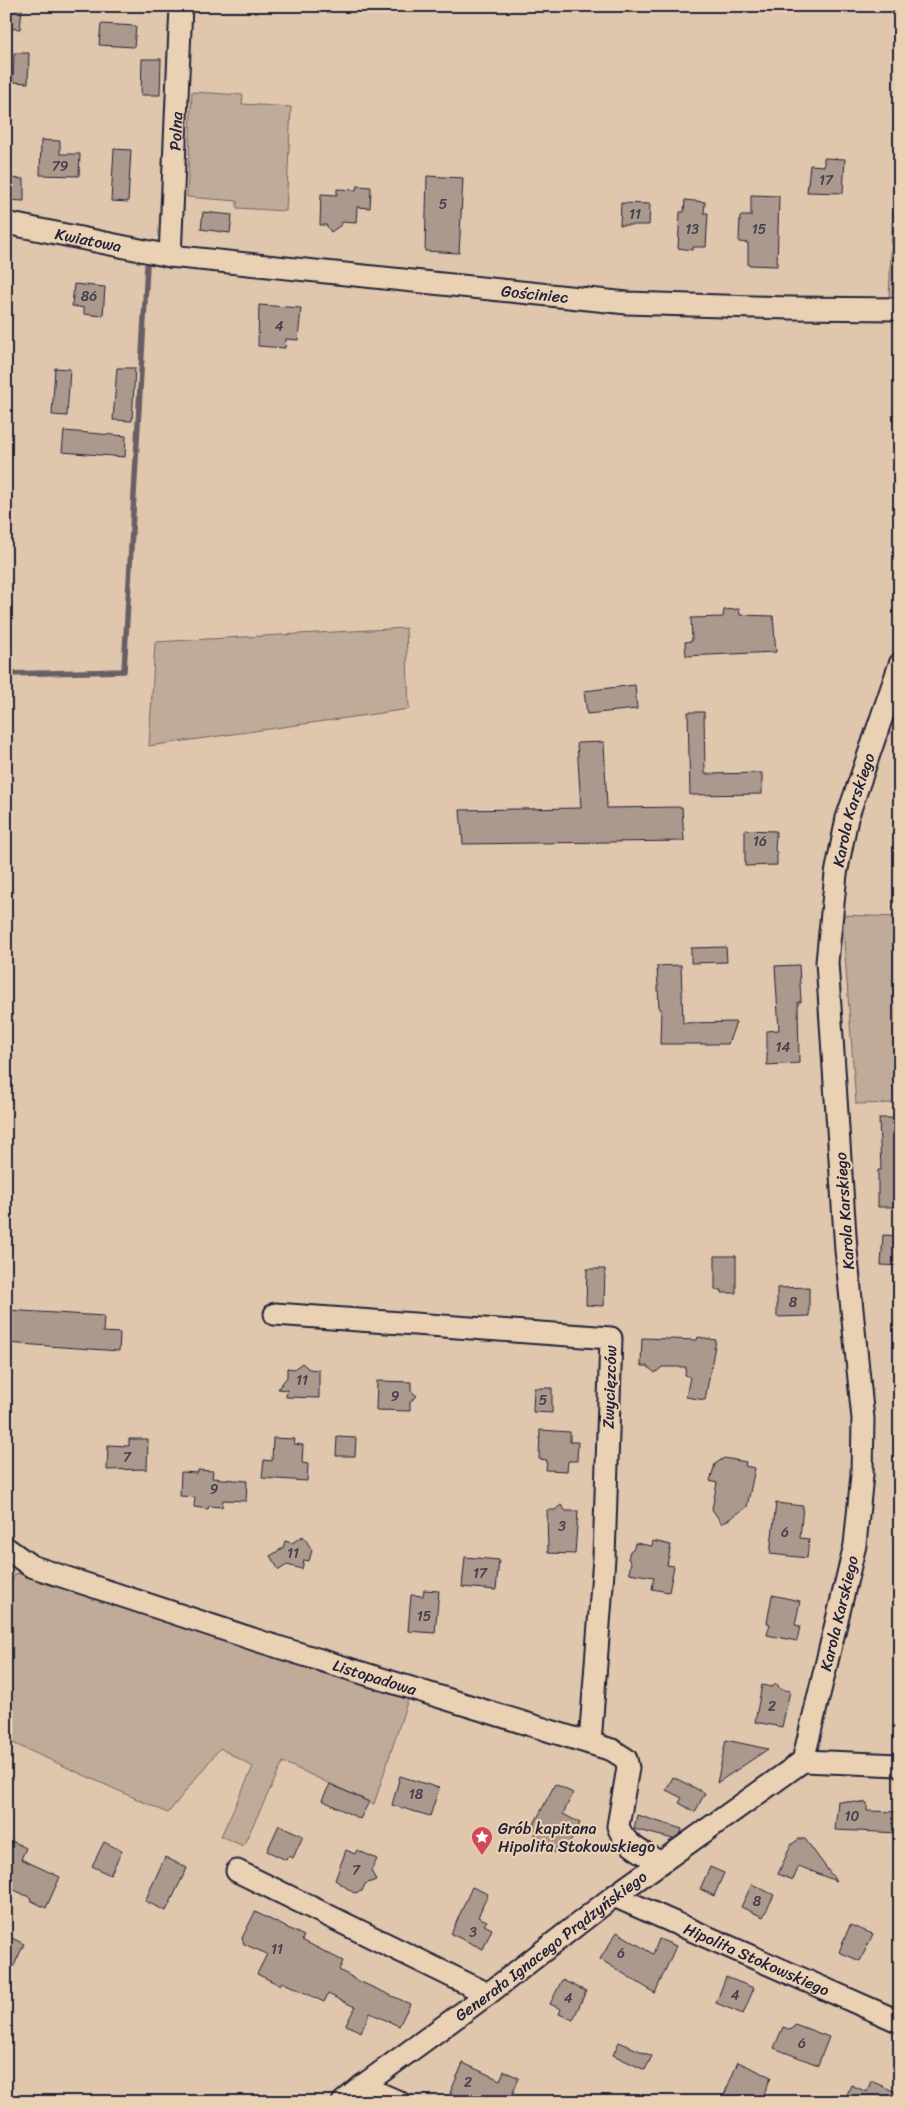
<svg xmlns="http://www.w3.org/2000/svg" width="906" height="2108" viewBox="0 0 906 2108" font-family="Sriracha,sans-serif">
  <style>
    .green { fill: #c0ab99; stroke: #71666a }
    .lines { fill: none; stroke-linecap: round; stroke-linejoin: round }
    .stream { stroke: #685f65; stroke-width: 5.5 }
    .building { fill: #aa998c; stroke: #22223b }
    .minor-casing { stroke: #22223b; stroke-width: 25 }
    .minor { stroke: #ebd1b3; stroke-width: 21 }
    .labels { text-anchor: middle; stroke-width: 4.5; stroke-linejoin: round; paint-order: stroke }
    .number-label { font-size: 14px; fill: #44404f }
    .street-label { font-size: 16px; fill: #22223b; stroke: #ebd1b3 }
    .poi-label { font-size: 16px; fill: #22223b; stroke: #ebd1b3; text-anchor: start }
  </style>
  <rect width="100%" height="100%" fill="#dfc6ac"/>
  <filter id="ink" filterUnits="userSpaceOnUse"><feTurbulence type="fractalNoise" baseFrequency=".02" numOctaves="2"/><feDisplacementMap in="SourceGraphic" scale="10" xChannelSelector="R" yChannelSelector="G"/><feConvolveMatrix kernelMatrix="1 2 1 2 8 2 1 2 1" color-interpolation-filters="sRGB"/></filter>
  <g filter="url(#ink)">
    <path class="green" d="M 900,49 L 900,298 L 889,298 Z
      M 192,92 L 243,95 L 242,104 L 291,107 L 286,211 L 237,208 L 237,201 L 187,197 Z
      M 406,628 L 409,709 L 149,746 L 155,642 Z
      M 842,915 L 900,917 L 900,1103 L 856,1104 Z
      M 16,1573 L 409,1696 L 374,1804 L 283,1762 L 243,1846 L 221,1836 L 253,1767 L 220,1748 L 168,1813 L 6,1740 L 6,1591 Z"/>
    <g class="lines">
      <path class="stream" d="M 6,674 L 124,671 L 147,266"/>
    </g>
    <path class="building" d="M 6,8 L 22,9 L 20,29 L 6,28 Z
      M 101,24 L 136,26 L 134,47 L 99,45 Z
      M 14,53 L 29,53 L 28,83 L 13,82 Z
      M 142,59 L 161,59 L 160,95 L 141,95 Z
      M 41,140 L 60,141 L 60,154 L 80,154 L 79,176 L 40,175 Z
      M 114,149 L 131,150 L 128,202 L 111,201 Z
      M 824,158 L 845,159 L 843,193 L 807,192 L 810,165 L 824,166 Z
      M 427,176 L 463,178 L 459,253 L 425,251 Z
      M 6,178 L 24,179 L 24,201 L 6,200 Z
      M 357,186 L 371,187 L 370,208 L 357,207 L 356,223 L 342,222 L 341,225 L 331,232 L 326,225 L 320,225 L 321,194 L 337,195 L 337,189 L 356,190 Z
      M 751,195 L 779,196 L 777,266 L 748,265 L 748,243 L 739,242 L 740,216 L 751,216 Z
      M 685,200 L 705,202 L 704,213 L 708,213 L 706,247 L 693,247 L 693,250 L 678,248 L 680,212 L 684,212 Z
      M 621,203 L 650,204 L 649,225 L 620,225 Z
      M 203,212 L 232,215 L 230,233 L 201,229 Z
      M 74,284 L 105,287 L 103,316 L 84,314 L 84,308 L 72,306 Z
      M 259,305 L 301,308 L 298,340 L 286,339 L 285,348 L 258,346 Z
      M 55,368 L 70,369 L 67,416 L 52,415 Z
      M 117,368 L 135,368 L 132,421 L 113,420 Z
      M 64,431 L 126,436 L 125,457 L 62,452 Z
      M 739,609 L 740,615 L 773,616 L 776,652 L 686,656 L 685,642 L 692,641 L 691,618 L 723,617 L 724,610 Z
      M 635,685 L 637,709 L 587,714 L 584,691 Z
      M 688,712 L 704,712 L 705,774 L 762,773 L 762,794 L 690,795 Z
      M 604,742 L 607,808 L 682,807 L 684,841 L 463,844 L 460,810 L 581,808 L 577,743 Z
      M 745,830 L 776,831 L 775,851 L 777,852 L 777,865 L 745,866 Z
      M 726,947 L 727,962 L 691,963 L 691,948 Z
      M 681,965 L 683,1023 L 736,1022 L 728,1044 L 660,1044 L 661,1009 L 659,1009 L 657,966 Z
      M 799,965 L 801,1002 L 798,1002 L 799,1063 L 767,1065 L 767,1031 L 779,1030 L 775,966 Z
      M 879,1118 L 900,1118 L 900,1194 L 894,1194 L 894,1207 L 878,1207 L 878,1170 L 881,1170 Z
      M 883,1235 L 900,1236 L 900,1266 L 881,1265 Z
      M 715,1256 L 736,1256 L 736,1293 L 722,1293 L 722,1290 L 715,1290 Z
      M 587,1269 L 605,1269 L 604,1306 L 586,1305 Z
      M 809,1287 L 809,1316 L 777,1317 L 777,1288 Z
      M 6,1310 L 104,1316 L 103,1332 L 120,1333 L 119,1351 L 6,1343 Z
      M 698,1337 L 716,1340 L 705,1400 L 686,1397 L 690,1377 L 685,1375 L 686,1367 L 662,1367 L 655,1373 L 647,1366 L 641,1366 L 642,1338 L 697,1340 Z
      M 302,1363 L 309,1369 L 319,1370 L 319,1398 L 286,1397 L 287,1390 L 278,1389 L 287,1377 L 287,1368 L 294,1369 Z
      M 377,1381 L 411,1382 L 411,1391 L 417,1396 L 410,1402 L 410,1411 L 376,1410 Z
      M 534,1388 L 552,1388 L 552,1413 L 533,1412 Z
      M 540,1430 L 570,1432 L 570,1442 L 578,1442 L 577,1461 L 568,1461 L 567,1471 L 546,1470 L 547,1460 L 539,1459 Z
      M 337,1437 L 356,1438 L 355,1456 L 336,1456 Z
      M 273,1438 L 295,1439 L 294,1444 L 303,1445 L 302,1463 L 308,1464 L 307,1481 L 262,1478 L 264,1460 L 272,1461 Z
      M 129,1439 L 148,1439 L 147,1469 L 107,1470 L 108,1445 L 129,1446 Z
      M 724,1458 L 746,1462 L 745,1466 L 755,1468 L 747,1507 L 722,1524 L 712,1509 L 717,1483 L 710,1481 L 715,1464 Z
      M 198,1470 L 213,1471 L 212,1478 L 247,1481 L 246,1501 L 223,1500 L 222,1507 L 209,1506 L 208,1509 L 194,1507 L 195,1497 L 180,1496 L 181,1472 L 198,1473 Z
      M 776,1503 L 803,1506 L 800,1538 L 809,1539 L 807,1558 L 770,1554 Z
      M 561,1505 L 566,1511 L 578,1511 L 575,1554 L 548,1553 L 547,1510 L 555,1510 Z
      M 303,1536 L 312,1550 L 309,1561 L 304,1560 L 302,1569 L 287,1565 L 279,1570 L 270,1556 L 283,1548 L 285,1541 L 292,1543 Z
      M 653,1541 L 671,1545 L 667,1565 L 674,1566 L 669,1592 L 652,1589 L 654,1577 L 629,1573 L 631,1562 L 628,1559 L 630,1551 L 634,1548 L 635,1543 L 652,1546 Z
      M 465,1557 L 499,1560 L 496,1590 L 462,1587 Z
      M 424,1590 L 439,1591 L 435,1633 L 408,1631 L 411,1595 L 423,1596 Z
      M 772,1595 L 800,1601 L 795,1625 L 800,1626 L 797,1641 L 767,1635 L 770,1624 L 767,1623 Z
      M 777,1684 L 780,1689 L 790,1691 L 782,1727 L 755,1722 L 762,1685 L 771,1687 Z
      M 726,1740 L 768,1749 L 717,1783 Z
      M 400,1776 L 439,1788 L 430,1816 L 392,1805 Z
      M 673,1777 L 705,1793 L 695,1812 L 679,1803 L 682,1798 L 666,1790 Z
      M 330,1784 L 369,1802 L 360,1819 L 322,1800 Z
      M 555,1784 L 573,1793 L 563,1814 L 580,1823 L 568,1846 L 560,1842 L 554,1853 L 532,1842 L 537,1830 L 532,1828 Z
      M 838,1801 L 867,1803 L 867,1811 L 900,1812 L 900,1833 L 835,1830 Z
      M 637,1815 L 682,1829 L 681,1833 L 673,1839 L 634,1829 Z
      M 279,1825 L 303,1836 L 293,1858 L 288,1856 L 286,1860 L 267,1851 Z
      M 799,1839 L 805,1839 L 836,1881 L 799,1866 L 793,1880 L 778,1874 L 791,1845 Z
      M 12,1841 L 26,1848 L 21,1859 L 60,1877 L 46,1908 L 30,1900 L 31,1898 L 8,1887 L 6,1891 L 6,1852 Z
      M 104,1842 L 122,1851 L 110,1875 L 92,1866 Z
      M 346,1850 L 355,1854 L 357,1850 L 377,1859 L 371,1871 L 376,1880 L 365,1884 L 362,1891 L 354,1893 L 335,1880 Z
      M 165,1857 L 187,1868 L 166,1911 L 145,1901 Z
      M 710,1867 L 724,1873 L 714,1896 L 700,1889 Z
      M 752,1884 L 774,1895 L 763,1917 L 741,1907 Z
      M 472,1887 L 488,1894 L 478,1917 L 487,1921 L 484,1925 L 492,1929 L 483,1949 L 451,1934 Z
      M 255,1912 L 304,1936 L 302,1940 L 343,1961 L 339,1970 L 352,1977 L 352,1978 L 410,2004 L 399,2026 L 370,2013 L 361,2032 L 346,2025 L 355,2007 L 328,1994 L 324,2002 L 282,1982 L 280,1985 L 257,1974 L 267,1954 L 244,1944 L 242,1938 Z
      M 850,1925 L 873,1934 L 860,1961 L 839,1952 Z
      M 617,1932 L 653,1954 L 659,1939 L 676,1946 L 655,1993 L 600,1959 Z
      M 6,1935 L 24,1944 L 6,1983 Z
      M 726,1977 L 754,1988 L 743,2014 L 716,2003 Z
      M 562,1980 L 586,1991 L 573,2020 L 559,2014 L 561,2009 L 550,2004 Z
      M 795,2024 L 829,2037 L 818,2065 L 774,2048 L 783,2027 L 791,2030 Z
      M 619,2042 L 652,2056 L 645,2070 L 613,2055 Z
      M 738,2062 L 771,2077 L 761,2102 L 721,2102 Z
      M 463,2063 L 500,2080 L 504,2071 L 519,2078 L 509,2102 L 471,2102 L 450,2093 Z
      M 871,2081 L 900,2094 L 900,2102 L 844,2102 L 851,2085 L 867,2092 Z"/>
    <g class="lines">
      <g class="minor-casing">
        <g id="minor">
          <path id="s1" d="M 6,223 L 170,256 L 627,303 L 790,308 L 900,309"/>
          <path id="s2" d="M 170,256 L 181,6"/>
          <path d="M 275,1314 L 611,1338 L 604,1558 L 590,1743"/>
          <path id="s3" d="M 6,1548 L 31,1566 L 262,1642 L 612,1750 L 626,1759 L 628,1768 L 618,1826 C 624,1845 644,1853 661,1863"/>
          <path id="s4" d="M 803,1761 L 855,1545 L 862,1475 L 863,1419 L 846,1250 L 827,962 L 836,874 L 847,818 L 900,664"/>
          <path d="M 237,1871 L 488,1994"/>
          <path id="s5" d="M 614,1896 L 900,2022"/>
          <path d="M 362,2086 L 399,2102"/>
          <path id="s6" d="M 343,2102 L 362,2086 L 488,1994 L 614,1896 L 803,1761 L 900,1765"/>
        </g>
      </g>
      <use href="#minor" class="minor"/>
    </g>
  </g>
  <defs>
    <g id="sight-pin" transform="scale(1.125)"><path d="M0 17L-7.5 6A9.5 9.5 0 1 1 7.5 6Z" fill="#d1495b" stroke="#ebd1b3"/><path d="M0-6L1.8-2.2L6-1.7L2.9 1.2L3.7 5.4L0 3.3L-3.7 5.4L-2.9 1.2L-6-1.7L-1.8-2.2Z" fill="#fff"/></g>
  </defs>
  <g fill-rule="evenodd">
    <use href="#sight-pin" x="482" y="1837"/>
  </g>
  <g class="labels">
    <g class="number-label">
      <text x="60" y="171">79</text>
      <text x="826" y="185">17</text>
      <text x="443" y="209">5</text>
      <text x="635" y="219">11</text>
      <text x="692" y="234">13</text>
      <text x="759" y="234">15</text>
      <text x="89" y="301">86</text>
      <text x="279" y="331">4</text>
      <text x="760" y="846">16</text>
      <text x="783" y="1052">14</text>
      <text x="793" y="1307">8</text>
      <text x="302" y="1385">11</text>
      <text x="395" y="1401">9</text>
      <text x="543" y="1405">5</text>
      <text x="127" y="1462">7</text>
      <text x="214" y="1494">9</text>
      <text x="562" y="1531">3</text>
      <text x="785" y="1537">6</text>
      <text x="293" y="1558">11</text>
      <text x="480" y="1578">17</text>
      <text x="424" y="1621">15</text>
      <text x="772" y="1711">2</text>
      <text x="416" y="1799">18</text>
      <text x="852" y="1821">10</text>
      <text x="356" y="1875">7</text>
      <text x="757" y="1906">8</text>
      <text x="473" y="1937">3</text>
      <text x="277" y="1954">11</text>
      <text x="621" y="1958">6</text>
      <text x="735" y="2000">4</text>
      <text x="568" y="2003">4</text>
      <text x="802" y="2048">6</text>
      <text x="468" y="2087">2</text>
    </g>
    <g class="street-label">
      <text dy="6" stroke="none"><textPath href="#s2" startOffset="125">Polna</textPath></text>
      <text dy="6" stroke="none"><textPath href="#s1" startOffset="84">Kwiatowa</textPath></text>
      <text dy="6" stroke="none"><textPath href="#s1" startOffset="534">Gościniec</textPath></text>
      <text dy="6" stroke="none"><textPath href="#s4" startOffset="962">Karola Karskiego</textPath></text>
      <text transform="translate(844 1211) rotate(-94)" y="6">Karola Karskiego</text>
      <text transform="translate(609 1387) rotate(-88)" y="6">Zwycięzców</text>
      <text dy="6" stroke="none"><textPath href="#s4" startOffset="152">Karola Karskiego</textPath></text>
      <text dy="6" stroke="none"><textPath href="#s3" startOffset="392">Listopadowa</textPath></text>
      <text dy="6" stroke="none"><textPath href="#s6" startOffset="260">Generała Ignacego Prądzyńskiego</textPath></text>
      <text dy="6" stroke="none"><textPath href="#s5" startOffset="156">Hipolita Stokowskiego</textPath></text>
    </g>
    <g class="poi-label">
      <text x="498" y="1834">Grób kapitana<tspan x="498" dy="18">Hipolita Stokowskiego</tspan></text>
    </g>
  </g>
  <rect width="906" height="2108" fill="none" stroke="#ebd1b3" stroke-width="25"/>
  <rect x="12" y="12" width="881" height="2083" fill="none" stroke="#22223b" stroke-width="2" filter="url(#ink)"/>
</svg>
